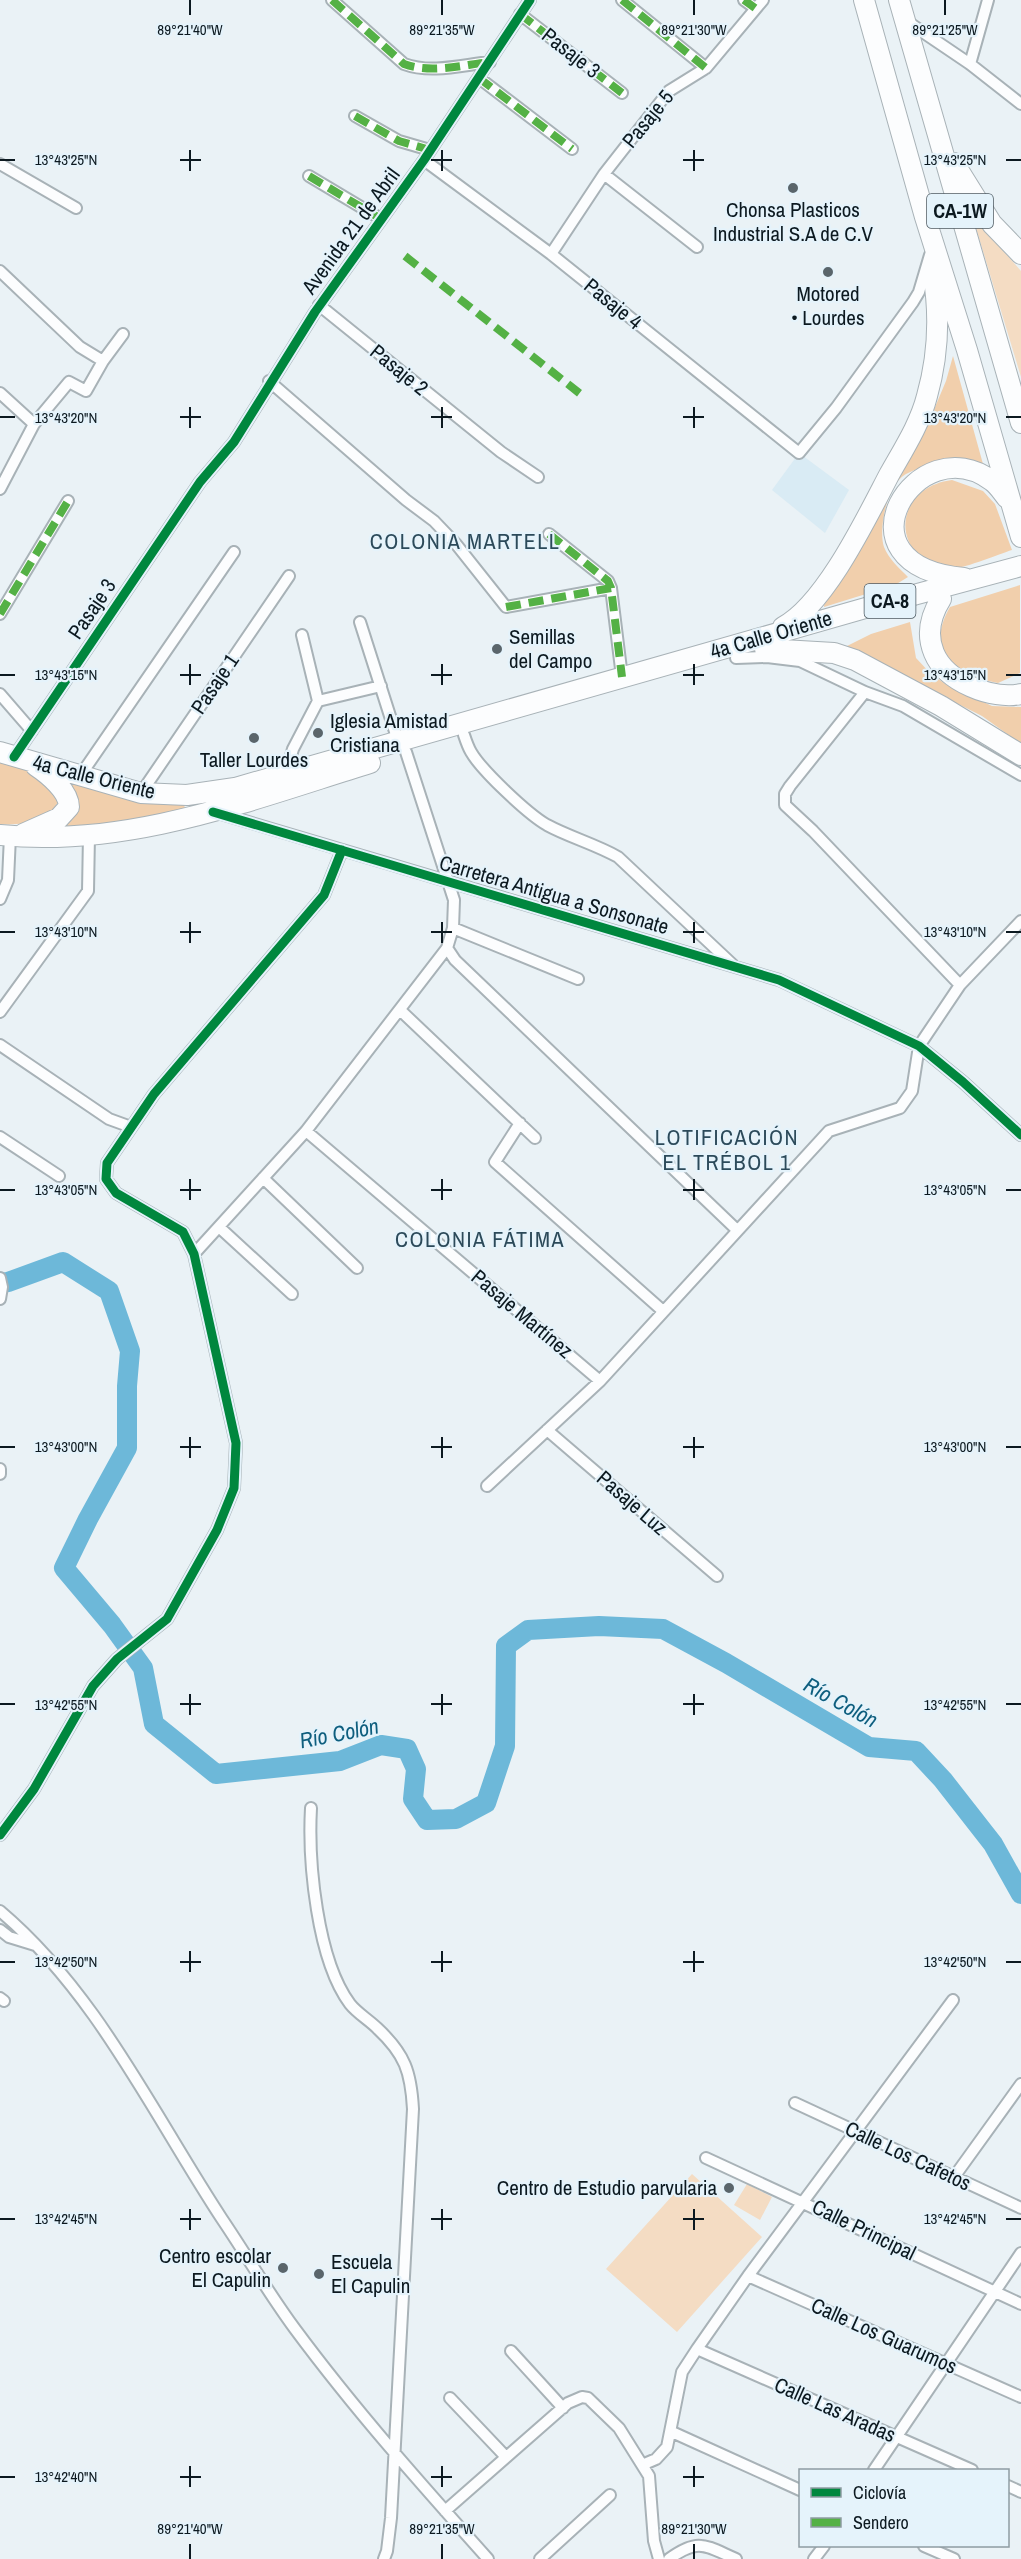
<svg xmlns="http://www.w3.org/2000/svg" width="1021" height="2559" viewBox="0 0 1021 2559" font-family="'Archivo Narrow',sans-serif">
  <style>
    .built { fill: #d9ebf4 }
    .green { fill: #f4dcc3 }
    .forest { fill: #f1cfac }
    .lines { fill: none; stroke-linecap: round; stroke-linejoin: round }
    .river { stroke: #6db8d9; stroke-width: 20 }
    .street-casing { stroke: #a8b2b7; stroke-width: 14 }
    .highway-casing { stroke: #a8b2b7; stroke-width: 22 }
    .street { stroke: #fcfdfe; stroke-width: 10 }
    .highway { stroke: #fcfdfe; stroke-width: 20 }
    .quiet { stroke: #54b145; stroke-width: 8; stroke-dasharray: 15 8; stroke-linecap: butt }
    .cycleway-casing { stroke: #e5f3fb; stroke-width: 13 }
    .cycleway { stroke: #00873e; stroke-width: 9 }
    .ticks { fill: none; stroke: #0c1920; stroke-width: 2 }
    .poi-dot { fill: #5a656b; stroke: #e5f3fb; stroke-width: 2 }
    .labels { text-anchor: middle; stroke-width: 4.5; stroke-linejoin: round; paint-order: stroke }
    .shield { fill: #e5f3fb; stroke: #4d5a62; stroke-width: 1.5 }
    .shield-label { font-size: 20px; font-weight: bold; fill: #0c1920 }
    .street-label { font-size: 21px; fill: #0c1920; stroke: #e5f3fb }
    .poi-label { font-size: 21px; fill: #0c1920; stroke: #e5f3fb }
    .neighbourhood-label { font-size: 22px; letter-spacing: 1.5px; fill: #2c4a5a; stroke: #e5f3fb }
    .water-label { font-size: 22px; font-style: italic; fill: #0e5e7e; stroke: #e5f3fb }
    .ticks-label { font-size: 15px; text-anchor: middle; fill: #0c1920; stroke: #e5f3fb; stroke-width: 4.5; stroke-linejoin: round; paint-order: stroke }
  </style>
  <rect width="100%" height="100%" fill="#eaf2f6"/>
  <path class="built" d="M 799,453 L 849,490 L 825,533 L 772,490 Z"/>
  <path class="green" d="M 972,215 L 1021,271 L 1021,377 Z
    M 692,2174 L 762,2237 L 677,2332 L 606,2269 Z
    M 747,2184 L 772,2197 L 760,2220 L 734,2205 Z"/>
  <path class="forest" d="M 953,356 L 983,464 C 956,463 931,461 906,474 C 887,484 878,529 884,547 C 888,558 900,569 908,577 L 895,585 L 824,607 L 825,596 L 930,419 L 946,381 Z
    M 952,480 L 983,491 L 995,504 L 1012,550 C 999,554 966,568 954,568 C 890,565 889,488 952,480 Z
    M 1020,585 L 1020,673 L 998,683 C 986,680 972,678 961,673 C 933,659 937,629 950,607 Z
    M 910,622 L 916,658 L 931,674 L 947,685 L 992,706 L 1021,707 L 1021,744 L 982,716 L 845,647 L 871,634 Z
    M 0,755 L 29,764 L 59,799 C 52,821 21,826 0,824 Z
    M 58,774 L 184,804 L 185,809 L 148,819 L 59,829 L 63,819 Z"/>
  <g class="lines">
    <path class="river" d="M 0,1283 L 8,1282 L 63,1262 L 109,1291 L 130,1351 L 127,1386 L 127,1448 L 88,1519 L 64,1568 L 112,1625 L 143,1668 L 154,1724 L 216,1774 L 340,1761 L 381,1745 L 407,1749 L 416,1769 L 413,1799 L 427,1820 L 456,1819 L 486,1803 L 505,1746 L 506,1646 L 528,1630 L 599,1626 L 663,1629 L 726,1663 L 869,1747 L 916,1751 L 943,1780 L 993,1844 L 1021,1894"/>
    <g class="street-casing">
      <path id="street" d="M 332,0 L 404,64 C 431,74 462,65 490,62
        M 622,0 L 706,68
        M 744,0 L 755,8
        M 520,14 L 622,93
        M 905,20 L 970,64 L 1021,104
        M 970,64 L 988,0
        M 479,78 L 572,149
        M 355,116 L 399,141 L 430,150
        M 424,160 L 551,254 L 799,453 L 836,408 L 913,302 L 919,292 L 930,255
        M 0,164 L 76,208
        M 604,174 L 697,247
        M 309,176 L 381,219
        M 551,254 L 604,174 L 669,91 L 706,68 L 763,0
        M 0,271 L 80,347 L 103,361
        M 319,305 L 501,452 L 538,477
        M 269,381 L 406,500 L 434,521 L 456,544 L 506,607 L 611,588 L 622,677
        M 0,393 L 34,424
        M 0,489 L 34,424 L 69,382 L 86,391 L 103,361 L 123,334
        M 549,534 L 608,581 L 611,588
        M 0,614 L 68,501
        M 360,622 L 398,741
        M 736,658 L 767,657 L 800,661 L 865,692 L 903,706 L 1021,775
        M 865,692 L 790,786 L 785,794 L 785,805 L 813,831 L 960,985
        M 0,694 L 32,731
        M 318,701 L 381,686
        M 464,735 C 466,741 468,747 471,752 C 482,771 528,814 547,825 C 569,837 595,844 618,857 L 733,965
        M 14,757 L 200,482 L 234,442 L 315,312 L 424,160 L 530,0
        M 286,773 L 293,749 L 318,701 L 302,635
        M 80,776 L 234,552
        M 141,793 L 289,576
        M 218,813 L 779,980 L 919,1046 L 963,1082 L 1021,1135
        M 0,899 L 8,880 L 10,836
        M 453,928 L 578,979
        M 447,948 L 455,960 L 737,1230
        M 400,1010 L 535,1138
        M 0,1012 L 88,891 L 89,835
        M 0,1045 L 109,1119 L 131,1127
        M 520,1123 L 495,1162 L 663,1311
        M 306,1131 L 600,1381
        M 0,1137 L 59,1176
        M 263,1178 L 357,1268
        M 219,1227 L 292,1294
        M 194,1254 L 306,1131 L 447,948 L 453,928 L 454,900 L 406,752
        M 0,1278 L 2,1287 L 0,1299
        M 547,1430 L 717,1576
        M 0,1469 L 0,1474
        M 487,1486 L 600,1381 L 829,1131 L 900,1108 L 912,1091 L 919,1046 L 960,985 L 1021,921
        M 311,1808 C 308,1862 317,1960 350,2004 C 357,2013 369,2020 377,2028 C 405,2054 411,2072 413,2109 L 391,2518 L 387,2551 L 384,2559
        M 0,1835 L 34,1789 L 93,1686 L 117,1659 L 167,1619 L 217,1530 L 234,1488 L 236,1443 L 194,1254 L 183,1232 L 116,1193 L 106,1179 L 107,1163 L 154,1094 L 324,895 L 342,850
        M 0,1911 C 97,1993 153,2114 222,2219 C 247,2256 269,2294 295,2329 C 355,2410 421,2484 488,2559
        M 0,1930 L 9,1937 L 35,1945
        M 0,1998 L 4,2001
        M 795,2103 L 1021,2208
        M 706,2158 L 1021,2304
        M 954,2177 L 1021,2084
        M 748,2276 L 1021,2397
        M 697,2349 L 972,2470
        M 511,2351 L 563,2408
        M 450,2398 L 506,2457
        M 672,2432 L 800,2490
        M 642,2465 L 656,2459 L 667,2447 L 682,2372 L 697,2349 L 748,2276 L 953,2000
        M 874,2470 L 1021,2253
        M 1008,2486 L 1021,2492
        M 445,2511 L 568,2403 L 582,2397 L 588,2398 L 619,2428 L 649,2476 L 654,2541 L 659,2559
        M 924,2546 L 954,2559
        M 540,2559 L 610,2495
        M 669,2559 C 699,2537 706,2546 736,2559
        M 814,2559 L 824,2546"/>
    </g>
    <g class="highway-casing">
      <path id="highway" d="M 864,0 L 925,217 L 967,350 L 1021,537
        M 899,0 L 1021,423
        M 954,163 L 992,224 L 1021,254
        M 964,578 C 829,566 917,425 992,481 C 998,485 1002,492 1007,498
        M 941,599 C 931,615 926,634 934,653 C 946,682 992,700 1021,694
        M 783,627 C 825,605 867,517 889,475 C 903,450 920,424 927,396 C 938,357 940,314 933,273
        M 765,649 L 834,653 L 855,660 L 941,706 L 1021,755
        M 0,752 L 141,793 L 187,795 L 235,788 L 869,607 L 1021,566
        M 23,834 L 59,818 L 69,807 C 69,791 48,774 36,766
        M 0,835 C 128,848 250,800 370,763"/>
    </g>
    <use href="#street" class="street"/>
    <use href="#highway" class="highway"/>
    <path class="quiet" d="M 332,0 L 404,64 C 431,74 462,65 490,62
      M 622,0 L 706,68
      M 744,0 L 755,8
      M 520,14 L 622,93
      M 479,78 L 572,149
      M 355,116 L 399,141 L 430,150
      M 309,176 L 381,219
      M 405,256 L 583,396
      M 549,534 L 608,581 L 611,588
      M 506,607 L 611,588 L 622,677
      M 0,614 L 68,501"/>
    <g class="cycleway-casing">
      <path id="cycleway" d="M 14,757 L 200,482 L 234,442 L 315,312 L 424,160 L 530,0
        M 213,812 L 779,980 L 919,1046 L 963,1082 L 1021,1135
        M 0,1835 L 34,1789 L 93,1686 L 117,1659 L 167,1619 L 217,1530 L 234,1488 L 236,1443 L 194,1254 L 183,1232 L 116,1193 L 106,1179 L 107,1163 L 154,1094 L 324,895 L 342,850"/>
    </g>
    <use href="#cycleway" class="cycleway"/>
  </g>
  <path class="ticks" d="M 190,0 L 190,15M 442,0 L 442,15M 694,0 L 694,15M 945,0 L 945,15M 190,150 L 190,171M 442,150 L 442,171M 694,150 L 694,171M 0,160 L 15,160M 180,160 L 201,160M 431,160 L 452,160M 683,160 L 704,160M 1006,160 L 1021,160M 190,407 L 190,428M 442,407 L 442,428M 694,407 L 694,428M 0,417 L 15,417M 180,417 L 201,417M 431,417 L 452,417M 683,417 L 704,417M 1006,417 L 1021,417M 190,664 L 190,685M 442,664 L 442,685M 694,664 L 694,685M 0,675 L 15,675M 180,675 L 201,675M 431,675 L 452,675M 683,675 L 704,675M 1006,675 L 1021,675M 190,922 L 190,943M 442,922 L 442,943M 694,922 L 694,943M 0,932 L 15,932M 180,932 L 201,932M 431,932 L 452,932M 683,932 L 704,932M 1006,932 L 1021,932M 190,1179 L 190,1200M 442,1179 L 442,1200M 694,1179 L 694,1200M 0,1190 L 15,1190M 180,1190 L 201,1190M 431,1190 L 452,1190M 683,1190 L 704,1190M 1006,1190 L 1021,1190M 190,1437 L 190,1458M 442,1437 L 442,1458M 694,1437 L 694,1458M 0,1447 L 15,1447M 180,1447 L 201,1447M 431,1447 L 452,1447M 683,1447 L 704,1447M 1006,1447 L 1021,1447M 190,1694 L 190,1715M 442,1694 L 442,1715M 694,1694 L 694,1715M 0,1704 L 15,1704M 180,1704 L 201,1704M 431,1704 L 452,1704M 683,1704 L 704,1704M 1006,1704 L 1021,1704M 190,1951 L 190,1972M 442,1951 L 442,1972M 694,1951 L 694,1972M 0,1962 L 15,1962M 180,1962 L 201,1962M 431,1962 L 452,1962M 683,1962 L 704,1962M 1006,1962 L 1021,1962M 190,2209 L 190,2230M 442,2209 L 442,2230M 694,2209 L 694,2230M 0,2219 L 15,2219M 180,2219 L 201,2219M 431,2219 L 452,2219M 683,2219 L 704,2219M 1006,2219 L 1021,2219M 190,2466 L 190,2487M 442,2466 L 442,2487M 694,2466 L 694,2487M 0,2477 L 15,2477M 180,2477 L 201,2477M 431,2477 L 452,2477M 683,2477 L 704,2477M 190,2544 L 190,2559M 442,2544 L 442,2559M 694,2544 L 694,2559"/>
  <g class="poi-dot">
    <circle cx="793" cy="188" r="6"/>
    <circle cx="828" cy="272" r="6"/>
    <circle cx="497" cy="649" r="6"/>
    <circle cx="318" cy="733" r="6"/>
    <circle cx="254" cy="738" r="6"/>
    <circle cx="729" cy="2188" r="6"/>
    <circle cx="283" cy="2268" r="6"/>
    <circle cx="319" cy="2274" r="6"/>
  </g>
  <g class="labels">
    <g class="shield">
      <rect x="927" y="194" width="66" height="34" rx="4.5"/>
      <rect x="864.5" y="584" width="51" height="34" rx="4.5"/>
    </g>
    <g class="shield-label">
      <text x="960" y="218">CA-1W</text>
      <text x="890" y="608">CA-8</text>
    </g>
    <g class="street-label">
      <text transform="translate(571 53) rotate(38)" y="7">Pasaje 3</text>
      <text transform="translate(648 119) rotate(-51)" y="7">Pasaje 5</text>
      <text transform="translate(351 231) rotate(-54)" y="7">Avenida 21 de Abril</text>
      <text transform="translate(613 304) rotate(39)" y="7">Pasaje 4</text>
      <text transform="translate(399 370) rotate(39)" y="7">Pasaje 2</text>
      <text transform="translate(92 609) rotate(-56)" y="7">Pasaje 3</text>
      <text transform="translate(771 635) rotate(-16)" y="7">4a Calle Oriente</text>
      <text transform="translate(215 684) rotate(-56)" y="7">Pasaje 1</text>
      <text transform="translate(94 777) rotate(14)" y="7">4a Calle Oriente</text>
      <text transform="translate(554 895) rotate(16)" y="7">Carretera Antigua a Sonsonate</text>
      <text transform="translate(522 1314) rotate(40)" y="7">Pasaje Martínez</text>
      <text transform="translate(632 1503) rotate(41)" y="7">Pasaje Luz</text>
      <text transform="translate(908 2156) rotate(25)" y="7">Calle Los Cafetos</text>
      <text transform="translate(864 2230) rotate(26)" y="7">Calle Principal</text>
      <text transform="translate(884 2336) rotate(24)" y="7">Calle Los Guarumos</text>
      <text transform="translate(835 2410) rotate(24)" y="7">Calle Las Aradas</text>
    </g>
    <g class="poi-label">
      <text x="793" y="217">Chonsa Plasticos<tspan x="793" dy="24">Industrial S.A de C.V</tspan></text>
      <text x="828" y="301">Motored<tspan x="828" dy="24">• Lourdes</tspan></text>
      <text x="509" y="644" text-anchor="start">Semillas<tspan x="509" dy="24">del Campo</tspan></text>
      <text x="330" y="728" text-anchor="start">Iglesia Amistad<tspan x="330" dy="24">Cristiana</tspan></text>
      <text x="254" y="767">Taller Lourdes</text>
      <text x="717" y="2195" text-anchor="end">Centro de Estudio parvularia</text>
      <text x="271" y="2263" text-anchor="end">Centro escolar<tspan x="271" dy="24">El Capulin</tspan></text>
      <text x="331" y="2269" text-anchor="start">Escuela<tspan x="331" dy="24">El Capulin</tspan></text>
    </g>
    <g class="neighbourhood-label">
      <text x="465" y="549">COLONIA MARTELL</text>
      <text x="727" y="1145">LOTIFICACIÓN<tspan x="727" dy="25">EL TRÉBOL 1</tspan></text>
      <text x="480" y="1247">COLONIA FÁTIMA</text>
    </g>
    <g class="water-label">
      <text transform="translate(841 1702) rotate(29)" y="8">Río Colón</text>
      <text transform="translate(339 1733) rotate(-11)" y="8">Río Colón</text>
    </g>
  </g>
  <g class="ticks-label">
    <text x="190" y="35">89°21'40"W</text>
    <text x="442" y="35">89°21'35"W</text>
    <text x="694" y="35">89°21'30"W</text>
    <text x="945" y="35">89°21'25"W</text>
    <text x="66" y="165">13°43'25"N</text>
    <text x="955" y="165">13°43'25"N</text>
    <text x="66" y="423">13°43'20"N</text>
    <text x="955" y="423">13°43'20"N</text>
    <text x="66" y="680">13°43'15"N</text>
    <text x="955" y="680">13°43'15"N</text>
    <text x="66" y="937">13°43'10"N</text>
    <text x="955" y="937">13°43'10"N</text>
    <text x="66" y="1195">13°43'05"N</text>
    <text x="955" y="1195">13°43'05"N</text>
    <text x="66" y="1452">13°43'00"N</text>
    <text x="955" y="1452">13°43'00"N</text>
    <text x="66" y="1710">13°42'55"N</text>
    <text x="955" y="1710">13°42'55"N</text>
    <text x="66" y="1967">13°42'50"N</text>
    <text x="955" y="1967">13°42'50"N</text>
    <text x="66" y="2224">13°42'45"N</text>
    <text x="955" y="2224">13°42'45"N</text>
    <text x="66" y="2482">13°42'40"N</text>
    <text x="190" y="2534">89°21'40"W</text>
    <text x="442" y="2534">89°21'35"W</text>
    <text x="694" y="2534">89°21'30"W</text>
  </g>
  <rect x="799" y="2469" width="210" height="78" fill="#e5f3fb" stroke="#8e9ca3" stroke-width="1.5"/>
  <rect x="811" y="2488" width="30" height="9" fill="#00873e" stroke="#8e9ca3" stroke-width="1.5"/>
  <text x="853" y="2499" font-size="18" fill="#0c1920">Ciclovía</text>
  <rect x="811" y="2518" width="30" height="9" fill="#54b145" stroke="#8e9ca3" stroke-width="1.5"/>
  <text x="853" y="2529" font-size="18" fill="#0c1920">Sendero</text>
</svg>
